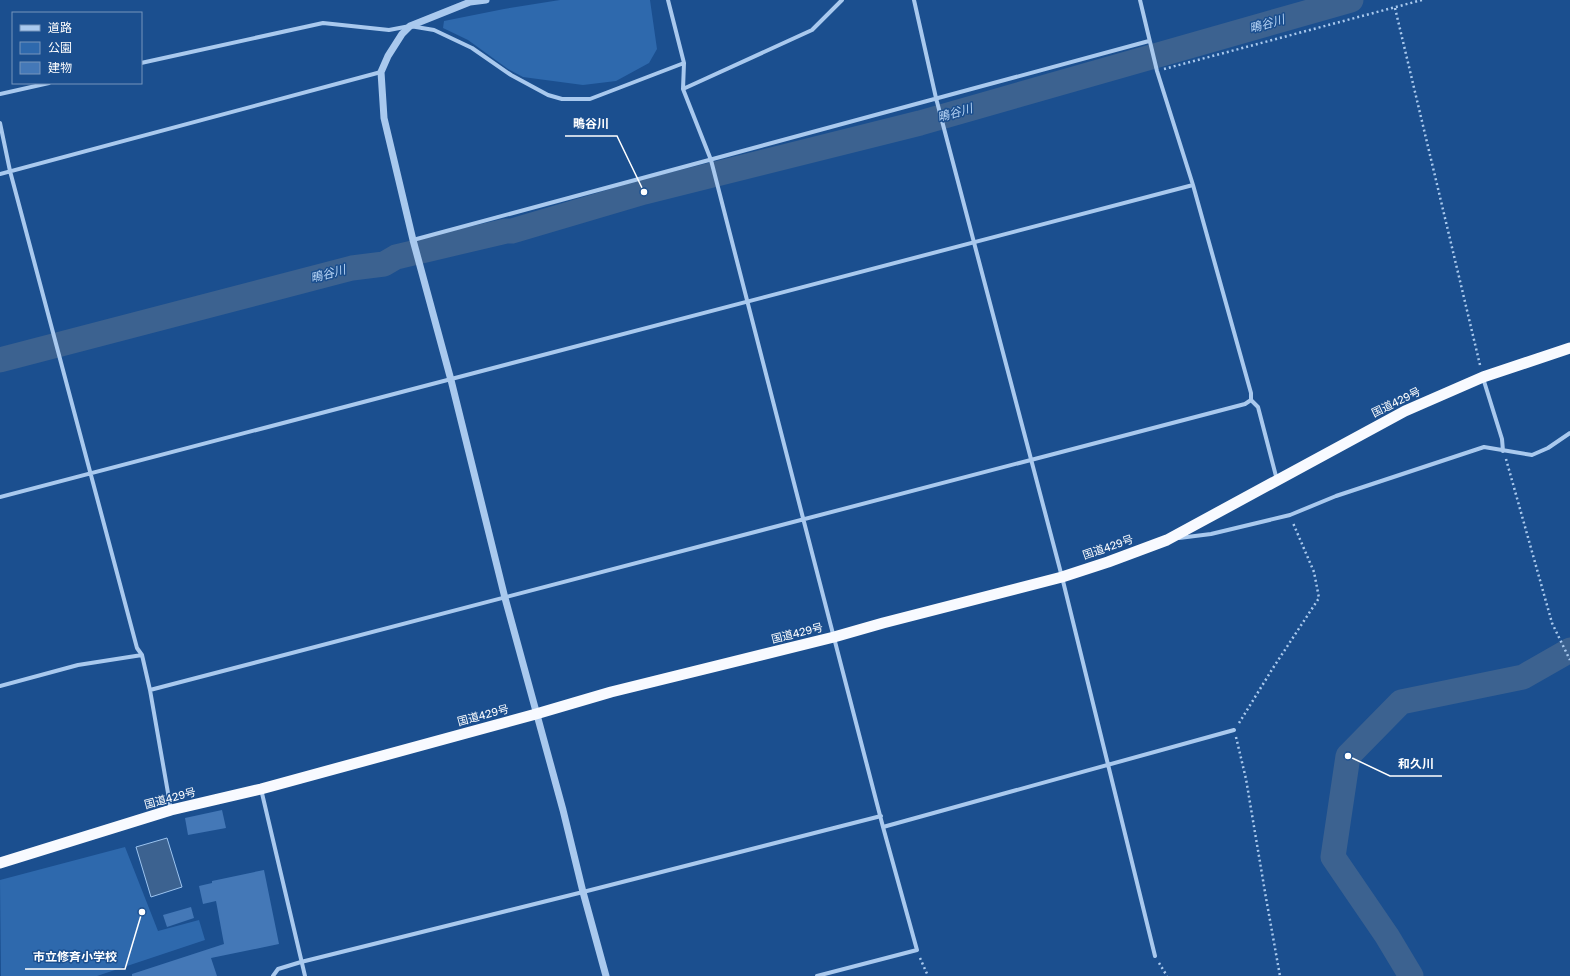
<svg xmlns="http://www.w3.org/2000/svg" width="1570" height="976" viewBox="0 0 1570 976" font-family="'Golos Text','Noto Sans JP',sans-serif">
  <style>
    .green { fill: #2e69ad }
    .water { fill: #3c6290; stroke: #9cc4f0 }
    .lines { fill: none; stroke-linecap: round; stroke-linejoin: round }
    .river { stroke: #3c6290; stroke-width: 25 }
    .building { fill: #4478b7 }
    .path { stroke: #a9c9ee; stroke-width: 2.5; stroke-dasharray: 2 3; stroke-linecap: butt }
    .minor { stroke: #a9c9ee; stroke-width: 4 }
    .tertiary { stroke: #a9c9ee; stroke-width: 7 }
    .trunk { stroke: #f8faff; stroke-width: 11 }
    .labels { text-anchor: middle; stroke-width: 3; stroke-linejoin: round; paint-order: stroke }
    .street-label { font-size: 11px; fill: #fff; stroke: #1b4f8f }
    .water-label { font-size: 12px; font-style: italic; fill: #b5d3f5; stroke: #1b4f8f }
    .leader { fill: none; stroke: #fff; stroke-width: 1.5 }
    .callout-dot { fill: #fff; stroke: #1b4f8f; stroke-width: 1.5 }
    .callout-label { font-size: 12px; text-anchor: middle; font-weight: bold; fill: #fff; stroke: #1b4f8f; stroke-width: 3; stroke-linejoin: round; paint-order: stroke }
  </style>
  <rect width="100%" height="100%" fill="#1b4f8f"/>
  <path class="green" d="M 560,0 L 650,0 L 657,49 L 649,63 L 616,81 L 583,85 L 523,77 L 508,69 L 468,40 L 443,28 L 444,21 L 504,9 Z
    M 125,847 L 158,931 L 199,920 L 205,940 L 97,976 L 1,976 L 0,880 Z"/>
  <path class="water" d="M 167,838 L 182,887 L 151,897 L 136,847 Z"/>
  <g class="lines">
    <path class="river" d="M 0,360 L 352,268 L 384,264 L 396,257 L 506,231 L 512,231 L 644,192 L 920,123 L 1351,0
      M 1411,976 L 1387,936 L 1333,857 L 1348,756 L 1401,702 L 1523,677 L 1570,650"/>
  </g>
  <path class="building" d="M 222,810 L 226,828 L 188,835 L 185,818 Z
    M 264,870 L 279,944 L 211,958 L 217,976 L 132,976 L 132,974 L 224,944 L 216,901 L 203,904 L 199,886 L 212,883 L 212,881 Z
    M 191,907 L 194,918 L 167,927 L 163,915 Z"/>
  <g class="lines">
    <path class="path" d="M 1395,8 L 1480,365
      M 1164,69 L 1422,0
      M 1506,459 L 1552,623 L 1570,660
      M 1239,723 L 1273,668 L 1319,598 L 1314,572 L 1293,523
      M 1236,737 L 1246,779 L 1266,898 L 1280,976
      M 920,958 L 928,976
      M 1159,963 L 1167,976"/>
    <path class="minor" d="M 668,0 L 684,63 L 683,89 L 711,160 L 803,518 L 883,827 L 917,950 L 817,976
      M 914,0 L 936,98 L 1062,577 L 1155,956
      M 1140,0 L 1157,71 L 1193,185 L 1251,393 L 1251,400 L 1258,407 L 1277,480
      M 141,63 L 323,23 L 389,30 L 410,26 L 434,30 L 472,48 L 511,75 L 548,95 L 562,99 L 590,99 L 684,63
      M 683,89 L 812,30 L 842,0
      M 0,94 L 49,83
      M 0,123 L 10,171 L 137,648 L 142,655 L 150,690 L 171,810
      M 0,174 L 381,72
      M 413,240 L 1149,41
      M 1483,378 L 1502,439 L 1503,451
      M 0,497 L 1193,185
      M 1179,538 L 1211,534 L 1290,515 L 1336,496 L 1484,447 L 1532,455 L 1548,448 L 1570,433
      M 0,686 L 78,665 L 142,655
      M 150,690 L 1245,404 L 1251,400
      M 261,789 L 305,976
      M 883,827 L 1234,730
      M 273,976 L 278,969 L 301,962 L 583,892 L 881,816"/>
    <path class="tertiary" d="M 486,0 L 470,2 L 410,26 L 402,34 L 388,56 L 381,72 L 384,118 L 413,240 L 451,380 L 505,598 L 563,810 L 583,892 L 606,976"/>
    <path class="trunk" d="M 0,863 L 171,810 L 261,789 L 536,714 L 611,692 L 834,637 L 883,623 L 1062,577 L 1108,562 L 1167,540 L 1405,411 L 1483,377 L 1570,348"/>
  </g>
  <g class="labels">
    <g class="street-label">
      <text transform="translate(1396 402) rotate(-26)" y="4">国道429号</text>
      <text transform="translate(1108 547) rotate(-19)" y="4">国道429号</text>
      <text transform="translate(797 633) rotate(-14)" y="4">国道429号</text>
      <text transform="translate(483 715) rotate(-15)" y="4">国道429号</text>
      <text transform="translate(170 798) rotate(-15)" y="4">国道429号</text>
    </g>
    <g class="water-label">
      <text transform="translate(1267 24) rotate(-16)" y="4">鴫谷川</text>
      <text transform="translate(955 113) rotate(-16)" y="4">鴫谷川</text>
      <text transform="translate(328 274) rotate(-15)" y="4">鴫谷川</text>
    </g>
  </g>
  <path class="leader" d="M644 192L617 136H565M1348 756L1390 776H1442M142 912L125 969H25"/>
  <g class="callout-dot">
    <circle cx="644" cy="192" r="4"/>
    <circle cx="1348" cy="756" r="4"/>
    <circle cx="142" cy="912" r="4"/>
  </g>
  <g class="callout-label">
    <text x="591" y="128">鴫谷川</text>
    <text x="1416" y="768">和久川</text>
    <text x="75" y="961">市立修斉小学校</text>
  </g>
  <rect x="12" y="12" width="130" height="72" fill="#1b4f8f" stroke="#7695bc"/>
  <rect x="20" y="25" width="20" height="6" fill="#a9c9ee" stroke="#7695bc"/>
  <text x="48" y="32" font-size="12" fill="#ffffff">道路</text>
  <rect x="20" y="42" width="20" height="12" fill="#2e69ad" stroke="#7695bc"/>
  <text x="48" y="52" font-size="12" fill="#ffffff">公園</text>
  <rect x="20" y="62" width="20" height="12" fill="#4478b7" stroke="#7695bc"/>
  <text x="48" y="72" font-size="12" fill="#ffffff">建物</text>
</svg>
